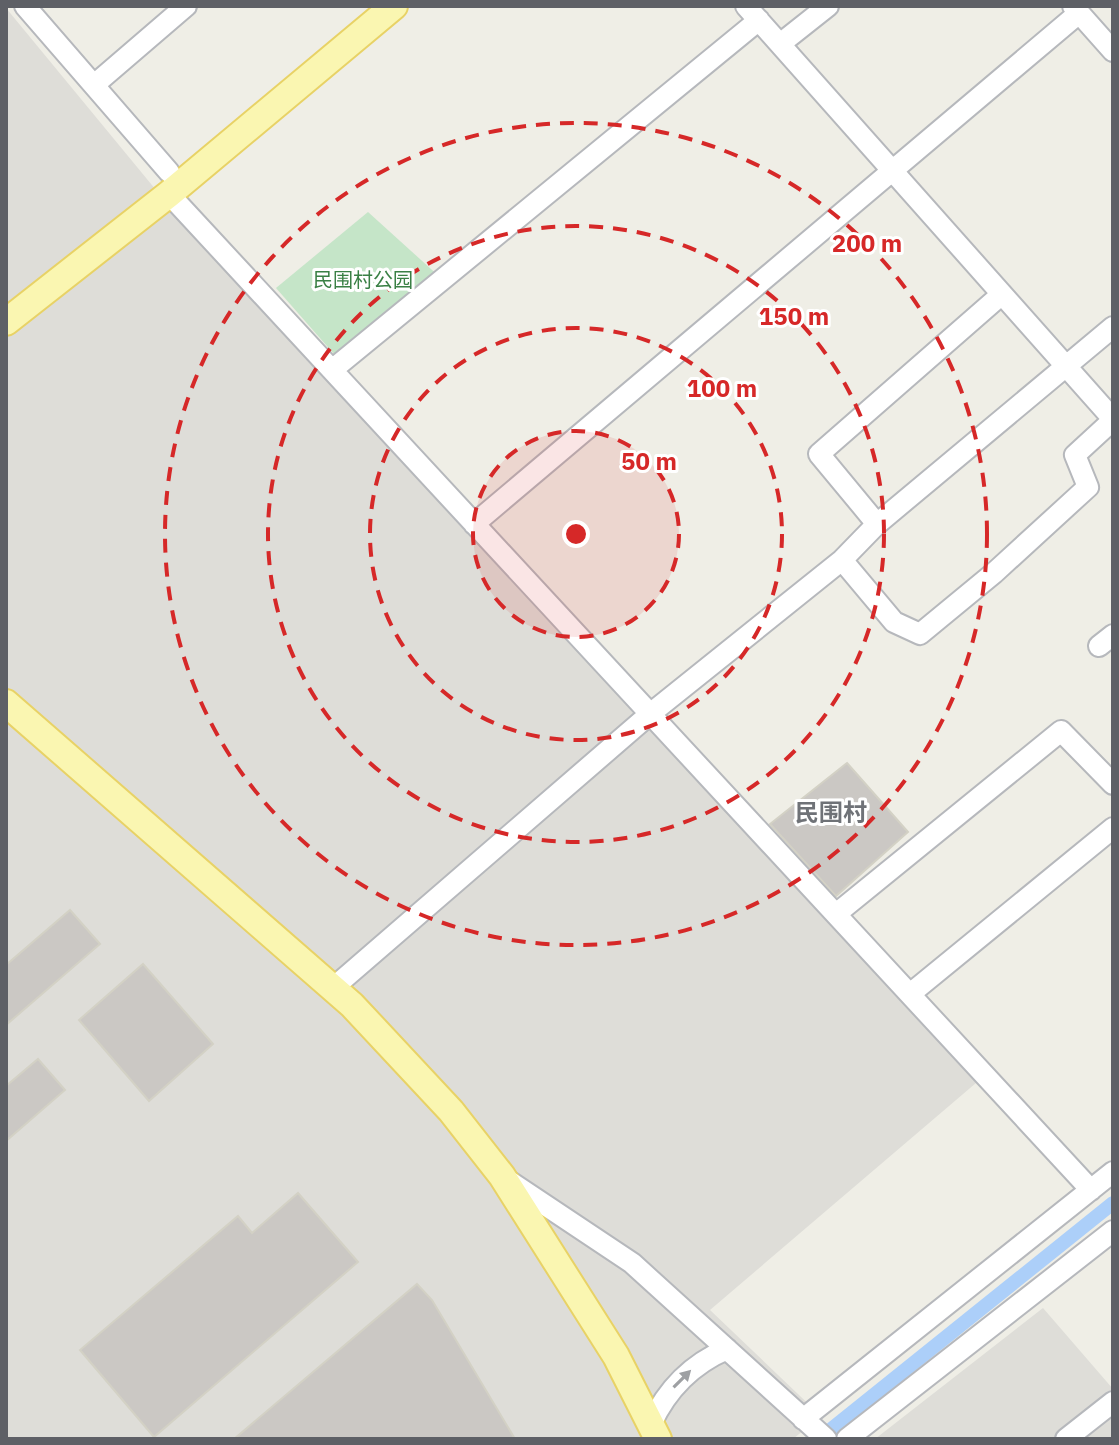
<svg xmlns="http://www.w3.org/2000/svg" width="1119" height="1445" viewBox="0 0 1119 1445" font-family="'IBM Plex Sans','Noto Sans SC',sans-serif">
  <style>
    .industrial { fill: #deddd8 }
    .green { fill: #c5e5c8 }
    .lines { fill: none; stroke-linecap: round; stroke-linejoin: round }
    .canal { stroke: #accff9; stroke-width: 14 }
    .building { fill: #cbc8c4; stroke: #d3d1c5; stroke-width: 2 }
    .minor-casing { stroke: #b6b8bc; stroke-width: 24 }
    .major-casing { stroke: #e8d266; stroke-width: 30 }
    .minor { stroke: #fff; stroke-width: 20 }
    .major { stroke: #faf6b1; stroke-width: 26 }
    .oneway { fill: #9ea0a3 }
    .ring { fill: none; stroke: #d62828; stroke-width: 4; stroke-dasharray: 14 10 }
    .labels { text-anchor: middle; stroke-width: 6; stroke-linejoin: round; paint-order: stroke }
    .park-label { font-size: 20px; fill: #3a8045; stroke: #fff }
    .quarter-label { font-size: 24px; font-weight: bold; fill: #6f7277; stroke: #fff }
    .centre { fill: #d62828; stroke: #fff; stroke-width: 4 }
    .ring-label { font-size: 24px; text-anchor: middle; font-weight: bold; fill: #d62828; stroke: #fff; stroke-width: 6; stroke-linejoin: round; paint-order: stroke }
  </style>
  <rect width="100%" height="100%" fill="#efeee6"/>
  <path class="industrial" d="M 6,8 L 170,207 L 983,1077 L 710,1310 L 821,1416 L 793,1439 L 6,1439 Z
    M 1043,1308 L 1113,1389 L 1113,1439 L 875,1439 Z"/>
  <path class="green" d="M 368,212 L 442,279 L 341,362 L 276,288 Z"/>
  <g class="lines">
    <path class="canal" d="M 819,1439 L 1113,1203"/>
  </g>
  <path class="building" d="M 847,763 L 908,832 L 836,896 L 770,824 Z
    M 70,910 L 100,944 L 6,1025 L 6,965 Z
    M 143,964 L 213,1044 L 149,1101 L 79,1020 Z
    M 38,1059 L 65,1090 L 6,1141 L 6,1086 Z
    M 298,1193 L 358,1262 L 154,1437 L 80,1350 L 238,1216 L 252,1233 Z
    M 417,1284 L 432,1300 L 515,1439 L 234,1439 Z"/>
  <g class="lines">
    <g class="minor-casing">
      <path id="minor" d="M 25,6 L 169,172
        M 746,6 L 1113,419
        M 1073,6 L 1113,51
        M 780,44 L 828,6
        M 94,85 L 186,6
        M 169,194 L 1091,1190
        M 332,370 L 759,20
        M 474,524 L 1079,13
        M 877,524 L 819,454 L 1002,294
        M 842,560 L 894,622 L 920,634 L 994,573 L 1088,487 L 1075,455 L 1113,420
        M 1099,646 L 1113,635
        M 836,914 L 1061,731 L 1113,784
        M 333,988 L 650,714 L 842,560 L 877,524 L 1113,327
        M 910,994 L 1113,828
        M 509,1181 L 632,1263 L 826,1439
        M 803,1419 L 1113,1172
        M 651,1424 C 667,1389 692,1364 727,1349
        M 847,1439 L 1113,1231
        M 1066,1439 L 1113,1402"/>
    </g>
    <g class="major-casing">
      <path id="major" d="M 6,322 L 169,194 L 394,6
        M 6,703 L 352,1005 L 451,1111 L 502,1176 L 616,1356 L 658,1439"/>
    </g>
    <use href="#minor" class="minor"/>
    <use href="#major" class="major"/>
  </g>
  <defs><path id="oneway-solid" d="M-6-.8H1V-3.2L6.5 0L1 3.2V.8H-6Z" transform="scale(2)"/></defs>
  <use class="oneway" href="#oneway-solid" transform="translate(682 1379) rotate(-45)"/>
  <circle cx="576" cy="534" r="103" fill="#d62828" fill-opacity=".12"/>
  <g class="ring">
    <circle cx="576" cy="534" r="103"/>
    <circle cx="576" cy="534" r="206"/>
    <circle cx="576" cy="534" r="308"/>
    <circle cx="576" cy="534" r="411"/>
  </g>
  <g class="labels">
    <g class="park-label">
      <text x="363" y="287">民围村公园</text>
    </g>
    <g class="quarter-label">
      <text x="831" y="821">民围村</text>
    </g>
  </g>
  <circle cx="576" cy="534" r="12" class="centre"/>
  <g class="ring-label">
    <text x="867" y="252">200 m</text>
    <text x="794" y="325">150 m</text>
    <text x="722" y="397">100 m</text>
    <text x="649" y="470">50 m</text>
  </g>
  <rect width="1119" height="1445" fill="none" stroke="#5e6066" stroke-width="16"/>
</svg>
